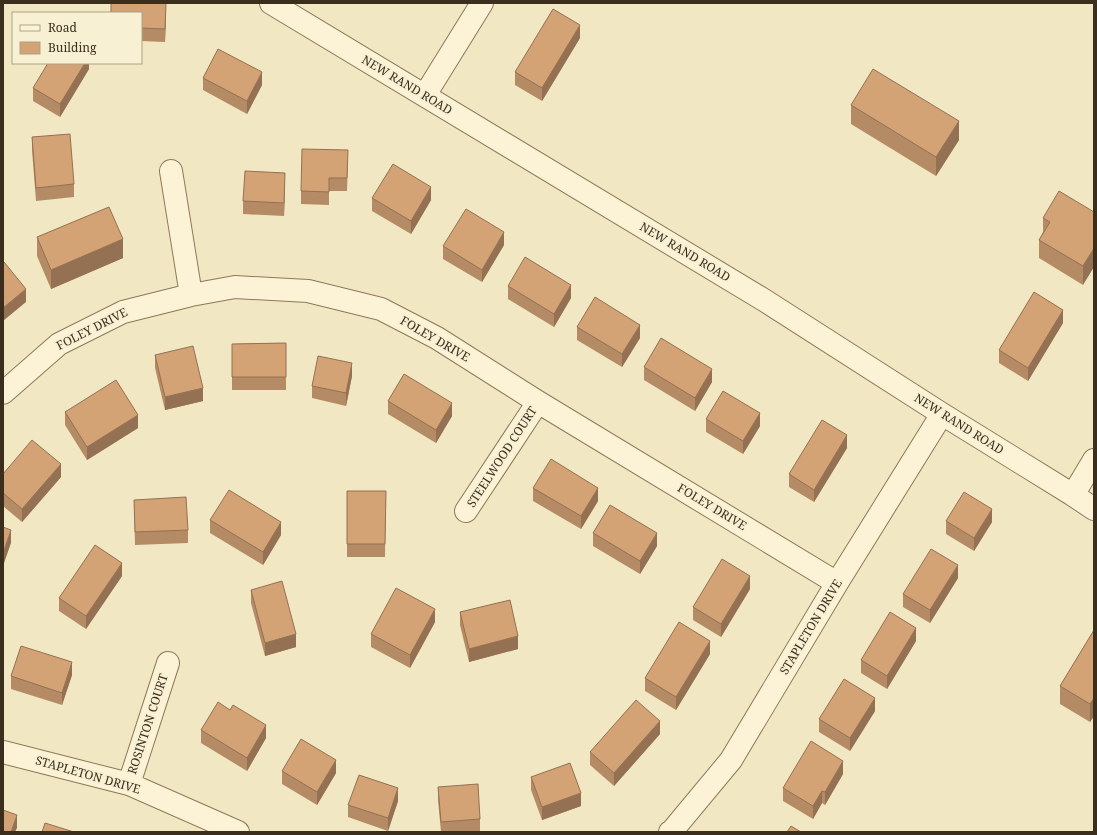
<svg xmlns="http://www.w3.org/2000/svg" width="1097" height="835" viewBox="0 0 1097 835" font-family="'Noto Serif',serif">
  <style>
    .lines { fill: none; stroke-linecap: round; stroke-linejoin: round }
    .minor-casing { stroke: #8e7858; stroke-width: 24 }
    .minor { stroke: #fcf3d7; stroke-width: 22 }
    .wall { fill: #b58b65 }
    .shaded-wall { fill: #947152 }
    .building { fill: #d3a275; stroke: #947152 }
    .labels { text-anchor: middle; stroke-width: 4; stroke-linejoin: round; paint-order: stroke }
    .street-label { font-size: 12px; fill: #3c2e1d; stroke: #f8f0d3 }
  </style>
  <rect width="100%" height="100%" fill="#f2e7c3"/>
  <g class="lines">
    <g class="minor-casing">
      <path id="minor" d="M 271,3 L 764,300 L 942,414 L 1073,495 L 1094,509
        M 425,95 L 482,3
        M 171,171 L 191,295
        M 3,393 L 59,344 L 123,312 L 191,295 L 235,287 L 308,291 L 381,309 L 437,338 L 538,402 L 837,583
        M 1073,495 L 1094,460
        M 466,511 L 538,402
        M 3,752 L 129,784 L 238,832
        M 129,784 L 168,663
        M 670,832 L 672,831 L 731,760 L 837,583 L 942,414"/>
    </g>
    <use href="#minor" class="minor"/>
  </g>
  <path class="wall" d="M 166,12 L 165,42 L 141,41 L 141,13 Z
    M 580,38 L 542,101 L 515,85 L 515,72 Z
    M 89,63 L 89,69 L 60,117 L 33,101 L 33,88 Z
    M 203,78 L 262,85 L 247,114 L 203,90 Z
    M 851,105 L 959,140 L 936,176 L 851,124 Z
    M 32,137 L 74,184 L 74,197 L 36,201 L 32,150 Z
    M 348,163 L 347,191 L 329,191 L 329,205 L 301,204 L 301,191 Z
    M 285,185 L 284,216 L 243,214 L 243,201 Z
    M 372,198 L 431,200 L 411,234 L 372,211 Z
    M 1094,212 L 1083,285 L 1039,258 L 1039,240 L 1043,232 L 1043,218 Z
    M 37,237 L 123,258 L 51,289 L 37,256 Z
    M 504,245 L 482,282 L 443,259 L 443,246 Z
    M 508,286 L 571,298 L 554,327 L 508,299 Z
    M 1063,323 L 1028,381 L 999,363 L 999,350 Z
    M 577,327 L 640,338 L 622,367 L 577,340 Z
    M 286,343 L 286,390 L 232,390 L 232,344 Z
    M 155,355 L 203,401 L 165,410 L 155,368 Z
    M 644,367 L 712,382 L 695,411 L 644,380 Z
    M 352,376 L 346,406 L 312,398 L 312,386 Z
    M 388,401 L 452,416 L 436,443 L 388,414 Z
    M 65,412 L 138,428 L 87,460 L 65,425 Z
    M 706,419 L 760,426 L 743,454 L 706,432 Z
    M 847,448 L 814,502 L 789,487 L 789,474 Z
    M 3,474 L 61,477 L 22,522 L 3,506 Z
    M 533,488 L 598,501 L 581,529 L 533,501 Z
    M 347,491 L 386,491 L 385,557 L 347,557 Z
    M 134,500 L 188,530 L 188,543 L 135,545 Z
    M 210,520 L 281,535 L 263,565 L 210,533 Z
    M 946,521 L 992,522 L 974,551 L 946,534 Z
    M 593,533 L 657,546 L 640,574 L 593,546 Z
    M 122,576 L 86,629 L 59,611 L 59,598 Z
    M 958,578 L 930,623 L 903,607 L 903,594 Z
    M 750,589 L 721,637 L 693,620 L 693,607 Z
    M 251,590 L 296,647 L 265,656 L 251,603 Z
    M 460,612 L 518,649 L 469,662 L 460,625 Z
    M 435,622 L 410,668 L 371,647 L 371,634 Z
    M 1094,630 L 1094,716 L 1090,722 L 1060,704 L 1060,686 Z
    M 916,641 L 887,689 L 861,673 L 861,660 Z
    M 710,654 L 676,710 L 645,691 L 645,678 Z
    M 72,675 L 62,705 L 11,689 L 11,676 Z
    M 230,710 L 266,738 L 247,771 L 201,743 L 201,730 Z
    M 875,711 L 850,751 L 819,732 L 819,719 Z
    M 660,734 L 614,786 L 590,765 L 590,752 Z
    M 282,771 L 336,773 L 317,805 L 282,784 Z
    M 843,774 L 825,805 L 822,803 L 813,819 L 783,801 L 783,788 Z
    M 531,777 L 581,806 L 542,820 L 531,790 Z
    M 438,787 L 480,819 L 480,832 L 441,832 L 438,800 Z
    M 398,801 L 388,831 L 348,817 L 348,805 Z"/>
  <path class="shaded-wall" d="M 166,3 L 166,12 L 165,42 L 165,29 Z
    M 580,25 L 580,38 L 542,101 L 542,88 Z
    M 85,63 L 89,63 L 89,69 L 60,117 L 60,104 Z
    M 262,72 L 262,85 L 247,114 L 247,101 Z
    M 959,121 L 959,140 L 936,176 L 936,157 Z
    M 285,173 L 285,185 L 284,216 L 284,203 Z
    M 431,187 L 431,200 L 411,234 L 411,221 Z
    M 504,232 L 504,245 L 482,282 L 482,270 Z
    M 123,239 L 123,258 L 51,289 L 51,270 Z
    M 1094,248 L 1094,267 L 1083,285 L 1083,266 Z
    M 571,285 L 571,298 L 554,327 L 554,314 Z
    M 26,289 L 26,302 L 3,321 L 3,308 Z
    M 1063,310 L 1063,323 L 1028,381 L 1028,368 Z
    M 640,325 L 640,338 L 622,367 L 622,354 Z
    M 352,363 L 352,376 L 346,406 L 346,393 Z
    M 712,369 L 712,382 L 695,411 L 695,398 Z
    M 203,388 L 203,401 L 165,410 L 165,397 Z
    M 452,403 L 452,416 L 436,443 L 436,430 Z
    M 760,413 L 760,426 L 743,454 L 743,441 Z
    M 138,415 L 138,428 L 87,460 L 87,447 Z
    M 847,435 L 847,448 L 814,502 L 814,490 Z
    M 61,464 L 61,477 L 22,522 L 22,509 Z
    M 598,488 L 598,501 L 581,529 L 581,516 Z
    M 992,509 L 992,522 L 974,551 L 974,538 Z
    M 281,522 L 281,535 L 263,565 L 263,552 Z
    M 11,530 L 11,543 L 3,566 L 3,553 Z
    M 657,533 L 657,546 L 640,574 L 640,561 Z
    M 122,563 L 122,576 L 86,629 L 86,616 Z
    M 958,565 L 958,578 L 930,623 L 930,610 Z
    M 750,576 L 750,589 L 721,637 L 721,624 Z
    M 435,609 L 435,622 L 410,668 L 410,655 Z
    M 916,628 L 916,641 L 887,689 L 887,676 Z
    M 296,634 L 296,647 L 265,656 L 265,643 Z
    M 518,636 L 518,649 L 469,662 L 469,649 Z
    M 710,641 L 710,654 L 676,710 L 676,697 Z
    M 72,662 L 72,675 L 62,705 L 62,693 Z
    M 875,698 L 875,711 L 850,751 L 850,738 Z
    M 1094,698 L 1094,716 L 1090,722 L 1090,704 Z
    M 660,721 L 660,734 L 614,786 L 614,773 Z
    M 266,725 L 266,738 L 247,771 L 247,758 Z
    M 336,760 L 336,773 L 317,805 L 317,792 Z
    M 843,761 L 843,774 L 825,805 L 825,792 Z
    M 398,788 L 398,801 L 388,831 L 388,818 Z
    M 822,791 L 822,803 L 813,819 L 813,806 Z
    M 581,793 L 581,806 L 542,820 L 542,807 Z
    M 17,815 L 17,828 L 15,832 L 11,832 Z"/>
  <path class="building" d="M 111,3 L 166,3 L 165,29 L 141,28 L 141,13 L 111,13 Z
    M 553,9 L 580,25 L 542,88 L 515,72 Z
    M 218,49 L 262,72 L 247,101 L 203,78 Z
    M 48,63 L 85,63 L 60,104 L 33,88 Z
    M 873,69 L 959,121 L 936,157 L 851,105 Z
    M 70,134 L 74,184 L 36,188 L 32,137 Z
    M 302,149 L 348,150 L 347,178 L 329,178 L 329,192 L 301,191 Z
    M 393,164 L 431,187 L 411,221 L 372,198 Z
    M 245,171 L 285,173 L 284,203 L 243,201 Z
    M 1059,191 L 1094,212 L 1094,248 L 1083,266 L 1039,240 L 1050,222 L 1043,218 Z
    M 109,207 L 123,239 L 51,270 L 37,237 Z
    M 466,209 L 504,232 L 482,270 L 443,246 Z
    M 525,257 L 571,285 L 554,314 L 508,286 Z
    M 4,262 L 26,289 L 3,308 L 3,263 Z
    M 1034,292 L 1063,310 L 1028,368 L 999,350 Z
    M 595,297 L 640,325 L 622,354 L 577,327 Z
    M 661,338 L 712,369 L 695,398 L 644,367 Z
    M 286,343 L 286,377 L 232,377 L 232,344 Z
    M 193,346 L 203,388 L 165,397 L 155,355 Z
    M 318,356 L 352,363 L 346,393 L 312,386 Z
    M 404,374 L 452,403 L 436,430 L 388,401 Z
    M 116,380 L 138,415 L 87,447 L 65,412 Z
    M 723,391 L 760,413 L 743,441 L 706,419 Z
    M 822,420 L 847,435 L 814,490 L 789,474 Z
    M 32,440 L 61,464 L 22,509 L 3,493 L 3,474 Z
    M 551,459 L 598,488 L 581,516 L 533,488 Z
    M 229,490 L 281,522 L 263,552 L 210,520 Z
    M 347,491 L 386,491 L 385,544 L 347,544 Z
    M 964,492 L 992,509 L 974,538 L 946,521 Z
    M 186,497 L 188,530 L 135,532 L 134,500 Z
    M 610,505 L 657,533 L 640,561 L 593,533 Z
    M 3,527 L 11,530 L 3,553 Z
    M 95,545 L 122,563 L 86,616 L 59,598 Z
    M 931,549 L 958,565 L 930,610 L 903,594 Z
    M 722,559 L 750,576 L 721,624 L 693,607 Z
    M 282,581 L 296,634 L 265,643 L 251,590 Z
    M 396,588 L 435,609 L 410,655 L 371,634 Z
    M 510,600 L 518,636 L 469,649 L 460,612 Z
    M 890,612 L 916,628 L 887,676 L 861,660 Z
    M 679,622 L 710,641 L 676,697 L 645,678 Z
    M 1094,630 L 1094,698 L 1090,704 L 1060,686 Z
    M 21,646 L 72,662 L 62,693 L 11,676 Z
    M 844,679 L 875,698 L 850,738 L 819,719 Z
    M 636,700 L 660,721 L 614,773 L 590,752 Z
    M 218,702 L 230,710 L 233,705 L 266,725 L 247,758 L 201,730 Z
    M 301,739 L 336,760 L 317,792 L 282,771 Z
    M 811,741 L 843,761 L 825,792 L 822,791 L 813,806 L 783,788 Z
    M 570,763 L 581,793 L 542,807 L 531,777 Z
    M 359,775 L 398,788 L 388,818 L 348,805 Z
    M 478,784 L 480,819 L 441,822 L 438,787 Z
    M 3,810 L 17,815 L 11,832 L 3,832 Z
    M 45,823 L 74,832 L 42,832 Z
    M 791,826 L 801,832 L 787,832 Z"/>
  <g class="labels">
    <g class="street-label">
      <text transform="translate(407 85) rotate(31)" y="4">NEW RAND ROAD</text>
      <text transform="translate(685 252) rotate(31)" y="4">NEW RAND ROAD</text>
      <text transform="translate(92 329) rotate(-27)" y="4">FOLEY DRIVE</text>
      <text transform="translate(435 339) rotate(30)" y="4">FOLEY DRIVE</text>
      <text transform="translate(959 424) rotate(32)" y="4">NEW RAND ROAD</text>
      <text transform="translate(502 457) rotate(-57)" y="4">STEELWOOD COURT</text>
      <text transform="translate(712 507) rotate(31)" y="4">FOLEY DRIVE</text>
      <text transform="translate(811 627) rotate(-59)" y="4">STAPLETON DRIVE</text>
      <text transform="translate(148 724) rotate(-72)" y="4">ROSINTON COURT</text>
      <text transform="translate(88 775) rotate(16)" y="4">STAPLETON DRIVE</text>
    </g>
  </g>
  <rect width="1097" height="835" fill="none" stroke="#3c2e1d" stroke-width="8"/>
  <rect x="12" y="12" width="130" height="52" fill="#f8f0d3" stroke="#ada28a"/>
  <rect x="20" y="25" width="20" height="6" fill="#fcf3d7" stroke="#ada28a"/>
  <text x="48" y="32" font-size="12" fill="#3c2e1d">Road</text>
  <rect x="20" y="42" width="20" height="12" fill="#d3a275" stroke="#ada28a"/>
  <text x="48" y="52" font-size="12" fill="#3c2e1d">Building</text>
</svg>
